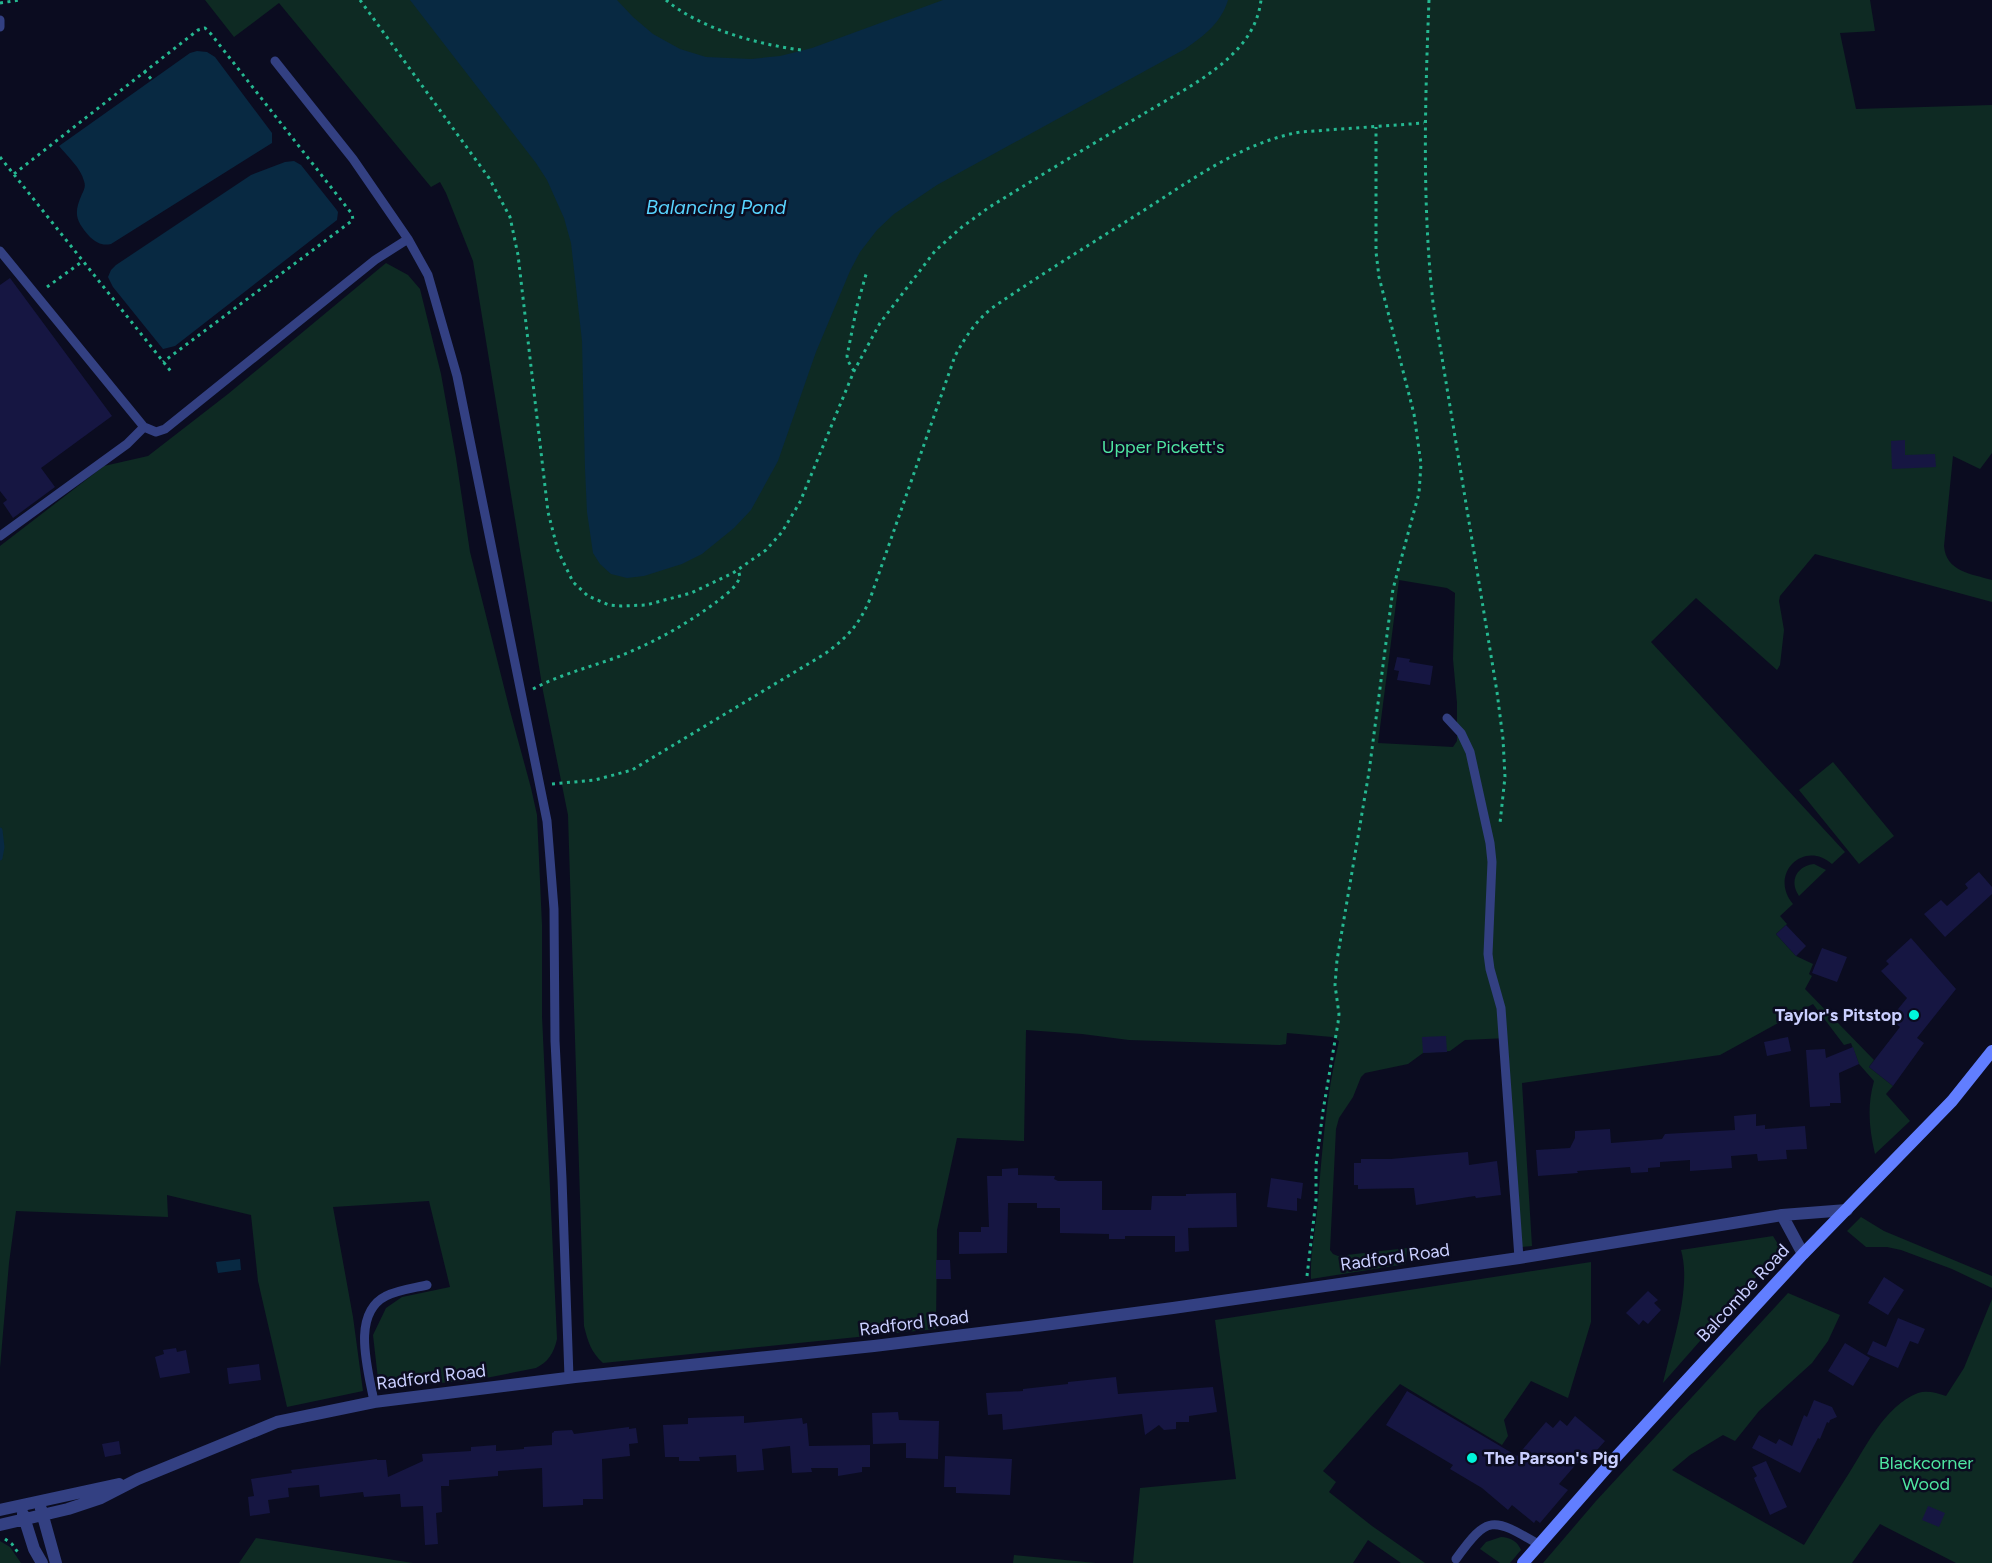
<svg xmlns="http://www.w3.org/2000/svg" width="1992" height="1563" viewBox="0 0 1992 1563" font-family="Figtree,sans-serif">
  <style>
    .green { fill: #0e2a23; fill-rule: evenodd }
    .water { fill: #082942 }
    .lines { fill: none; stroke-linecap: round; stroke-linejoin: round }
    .stream { stroke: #082942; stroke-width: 5 }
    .building { fill: #161642 }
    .path { stroke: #25b891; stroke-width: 3; stroke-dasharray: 3 4.5; stroke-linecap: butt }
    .service { stroke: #334082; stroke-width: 9 }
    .tertiary { stroke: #334082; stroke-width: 12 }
    .secondary { stroke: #617eff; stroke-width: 12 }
    .poi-dot { fill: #00f5db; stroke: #0b0c20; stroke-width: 2 }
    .labels { text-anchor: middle; stroke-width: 5; stroke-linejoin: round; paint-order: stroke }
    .park-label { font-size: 18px; fill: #4fe6a1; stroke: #0b0c20 }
    .poi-label { font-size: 18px; font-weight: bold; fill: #cacfff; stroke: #0b0c20; text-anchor: end }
    .street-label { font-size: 18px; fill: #cacfff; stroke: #0b0c20 }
    .water-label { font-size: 20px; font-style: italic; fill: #58d4ff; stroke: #0b0c20 }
  </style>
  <rect width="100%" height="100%" fill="#0b0c20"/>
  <path class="green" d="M 205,0 L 1870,0 L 1875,31 L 1840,33 L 1856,109 L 1992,105 L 1992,453 L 1980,469 L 1953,456 L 1944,546 C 1946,572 1972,574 1992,580 L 1992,602 L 1815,554 L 1780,596 L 1779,601 L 1784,630 L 1780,665 L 1777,670 L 1696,598 L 1651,642 L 1845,852 L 1832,864 C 1804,839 1768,874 1793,904 L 1780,916 L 1787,924 L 1776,934 L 1796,956 L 1813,964 L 1809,974 L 1812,976 L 1805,989 L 1874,1060 L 1869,1067 L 1893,1086 L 1886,1094 L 1910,1121 L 1875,1154 C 1869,1128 1867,1106 1874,1081 L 1859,1064 L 1851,1043 L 1844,1045 L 1813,1004 L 1720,1055 L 1522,1083 L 1532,1246 L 1522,1247 L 1507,1038 L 1465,1040 L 1450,1051 L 1423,1053 L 1408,1064 L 1365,1073 L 1361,1077 L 1353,1097 L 1339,1118 L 1336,1129 L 1330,1250 L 1333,1254 L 1338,1256 L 1407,1248 L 1406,1264 L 1311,1279 C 1310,1252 1316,1227 1318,1201 C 1323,1144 1326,1097 1339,1041 L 1332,1037 L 1287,1033 L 1286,1044 L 1280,1045 L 1129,1040 L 1082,1034 L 1026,1030 L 1024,1141 L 957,1138 L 937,1230 L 936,1329 L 603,1363 C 591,1352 588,1342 584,1326 L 568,815 L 543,691 L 473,261 L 446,193 L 440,182 L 431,187 L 279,3 L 234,37 ZM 1399,580 L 1447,588 L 1455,593 L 1453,659 L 1457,703 L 1457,741 L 1453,747 L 1378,743 Z
    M 386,263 L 408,275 L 420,289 L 441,374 L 456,458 L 470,552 L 509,707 L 531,788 L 537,815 L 542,925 L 542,1016 L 557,1339 C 554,1353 548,1362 536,1368 L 476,1380 L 379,1388 L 373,1335 L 386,1308 L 402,1297 L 450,1287 L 429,1201 L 333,1207 L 353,1317 L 363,1391 L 287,1407 L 258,1281 L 251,1215 L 167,1195 L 168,1217 L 16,1211 L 9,1263 L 0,1368 L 0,546 L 104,466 L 148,456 L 228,394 Z
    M 1833,762 L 1894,836 L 1859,864 L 1799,790 Z
    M 1814,864 L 1826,870 L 1799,896 C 1789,882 1796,866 1814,864 Z
    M 1861,1217 L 1884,1231 L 1992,1276 L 1992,1288 L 1952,1269 L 1901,1250 L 1887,1247 L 1866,1247 L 1847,1231 Z
    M 1773,1236 L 1781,1249 L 1663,1383 C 1672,1344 1692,1288 1681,1250 Z
    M 1591,1262 L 1591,1322 L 1568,1398 L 1531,1381 L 1504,1420 L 1508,1436 L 1502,1445 L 1400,1384 L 1323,1471 L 1336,1482 L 1329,1492 L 1372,1526 L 1425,1563 L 1401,1563 L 1368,1540 L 1353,1563 L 1133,1563 L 1140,1488 L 1236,1479 L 1215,1320 Z
    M 1788,1293 L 1840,1315 L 1828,1341 L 1812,1363 L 1759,1411 L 1735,1441 L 1723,1435 L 1690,1455 L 1672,1470 L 1804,1545 C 1818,1522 1832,1500 1846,1478 C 1865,1449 1884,1406 1918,1393 C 1927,1390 1937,1393 1946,1396 L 1964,1368 L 1992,1299 L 1992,1563 L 1956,1563 L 1880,1524 L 1852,1563 L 1543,1563 L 1596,1501 Z
    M 1501,1537 C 1510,1537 1518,1542 1521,1550 L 1510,1563 L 1500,1563 L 1480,1549 L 1486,1542 Z
    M 256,1538 L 413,1563 L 239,1563 Z
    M 0,1541 L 10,1547 L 21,1563 L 0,1563 Z
    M 1014,1555 L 1096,1563 L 1013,1563 Z"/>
  <path class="water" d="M 410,0 L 617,0 L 633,17 L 653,34 L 680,49 L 706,57 L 751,59 L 780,56 L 812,48 L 943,0 L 1228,0 C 1221,23 1204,36 1185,49 L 937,185 L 894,214 L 877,230 L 860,252 L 850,271 L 816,352 L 778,461 L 751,510 L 734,528 L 702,554 L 682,564 L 644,576 L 627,578 L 611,574 L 600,564 L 593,553 L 587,512 L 585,469 L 582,341 L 571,243 L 564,218 L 547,180 L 536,163 Z
    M 197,51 L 207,52 L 215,57 L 272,133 L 272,143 L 111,244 C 102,246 97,243 90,237 C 76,221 73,214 82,194 C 84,190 86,186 84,181 C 81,168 67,156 59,146 L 190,53 Z
    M 294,161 L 301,165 L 336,209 L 338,212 L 337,220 L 175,346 L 163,349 L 113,287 L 108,277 L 111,270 L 116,265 L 251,175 L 285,162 Z
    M 240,1259 L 241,1270 L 218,1273 L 216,1262 Z"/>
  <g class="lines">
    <path class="stream" d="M 0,830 L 2,847 L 0,858"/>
  </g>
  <path class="building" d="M 10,278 L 112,416 L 41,468 L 55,487 L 13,518 L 3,503 L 7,500 L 0,491 L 0,285 Z
    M 1905,440 L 1905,455 L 1935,454 L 1936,467 L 1892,469 L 1891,441 Z
    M 1397,657 L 1410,659 L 1409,662 L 1433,666 L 1430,685 L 1397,680 L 1399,671 L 1394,670 Z
    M 1979,872 L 1992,887 L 1992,894 L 1945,937 L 1924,914 L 1941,900 L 1947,906 L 1968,888 L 1965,884 Z
    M 1786,925 L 1806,946 L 1796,956 L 1776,934 Z
    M 1911,938 L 1956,989 L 1917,1038 L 1924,1043 L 1893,1086 L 1869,1067 L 1900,1027 L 1890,1019 L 1907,998 L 1881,971 L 1889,964 L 1886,961 Z
    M 1822,948 L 1847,957 L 1837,982 L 1812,973 Z
    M 1446,1036 L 1447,1052 L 1423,1053 L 1422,1037 Z
    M 1788,1037 L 1791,1051 L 1767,1056 L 1764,1042 Z
    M 1853,1047 L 1859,1064 L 1839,1073 L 1841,1103 L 1830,1103 L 1830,1106 L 1810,1107 L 1806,1050 L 1825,1049 L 1826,1058 Z
    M 1756,1114 L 1756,1126 L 1765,1125 L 1765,1129 L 1805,1126 L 1807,1149 L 1786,1150 L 1787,1159 L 1758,1161 L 1757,1154 L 1731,1156 L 1732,1168 L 1690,1171 L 1690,1160 L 1660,1162 L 1660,1167 L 1648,1168 L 1648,1172 L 1631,1173 L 1630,1167 L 1577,1171 L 1578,1173 L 1538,1176 L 1536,1150 L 1570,1148 L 1575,1138 L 1575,1131 L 1610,1129 L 1611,1143 L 1662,1139 L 1665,1134 L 1735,1130 L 1734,1116 Z
    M 1468,1152 L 1469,1165 L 1497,1161 L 1501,1195 L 1476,1198 L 1475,1196 L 1416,1205 L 1414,1188 L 1358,1189 L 1358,1185 L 1354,1185 L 1354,1163 L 1361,1163 L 1361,1159 L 1391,1159 Z
    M 1018,1168 L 1018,1175 L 1055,1176 L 1054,1179 L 1058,1181 L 1102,1181 L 1102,1210 L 1151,1210 L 1152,1196 L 1186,1196 L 1186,1194 L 1236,1193 L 1237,1227 L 1188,1228 L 1189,1251 L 1175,1252 L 1175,1236 L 1125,1236 L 1125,1239 L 1109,1239 L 1109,1234 L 1060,1233 L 1060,1208 L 1037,1208 L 1037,1203 L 1008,1203 L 1007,1253 L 959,1254 L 959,1232 L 981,1232 L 981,1227 L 989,1227 L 987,1176 L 1002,1176 L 1002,1169 Z
    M 1271,1178 L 1303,1183 L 1301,1199 L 1297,1198 L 1297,1211 L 1267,1207 Z
    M 936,1260 L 950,1260 L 951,1279 L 936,1279 Z
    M 1884,1277 L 1904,1290 L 1888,1315 L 1868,1303 Z
    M 1648,1291 L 1658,1300 L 1654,1303 L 1661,1310 L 1648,1324 L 1643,1320 L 1639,1325 L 1626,1313 Z
    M 1898,1318 L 1925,1329 L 1918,1344 L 1910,1341 L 1898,1368 L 1867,1354 L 1873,1341 L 1886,1347 Z
    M 1845,1343 L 1870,1358 L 1853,1386 L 1828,1371 Z
    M 176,1348 L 177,1352 L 186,1350 L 190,1373 L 160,1378 L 155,1357 L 164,1354 L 163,1350 Z
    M 259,1364 L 261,1380 L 229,1384 L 227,1368 Z
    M 1116,1377 L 1118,1394 L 1213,1387 L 1217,1412 L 1189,1416 L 1189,1422 L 1176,1422 L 1176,1429 L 1164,1430 L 1159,1425 L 1145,1435 L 1142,1414 L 1003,1430 L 1002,1414 L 988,1415 L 986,1393 L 1023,1391 L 1023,1389 L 1068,1384 L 1068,1382 Z
    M 1407,1391 L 1517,1456 L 1546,1422 L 1553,1428 L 1560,1420 L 1567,1426 L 1575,1416 L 1605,1441 L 1590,1458 L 1585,1454 L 1559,1484 L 1568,1490 L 1540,1523 L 1536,1520 L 1534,1523 L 1512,1505 L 1508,1510 L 1482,1488 L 1450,1469 L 1453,1465 L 1386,1425 Z
    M 1814,1400 L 1832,1407 L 1837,1417 L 1830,1420 L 1829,1423 L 1827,1422 L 1820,1439 L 1818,1438 L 1800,1473 L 1752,1448 L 1759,1435 L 1776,1444 L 1779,1439 L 1792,1446 L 1804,1415 L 1807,1417 Z
    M 898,1412 L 899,1420 L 939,1421 L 938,1459 L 906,1458 L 906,1443 L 873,1444 L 872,1413 Z
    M 744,1416 L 744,1423 L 802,1418 L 803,1424 L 807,1423 L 809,1446 L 870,1445 L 870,1467 L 862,1467 L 862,1472 L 838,1476 L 838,1468 L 811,1468 L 812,1472 L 792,1473 L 790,1446 L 762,1449 L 764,1470 L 737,1472 L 736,1455 L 699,1457 L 700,1461 L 679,1461 L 679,1457 L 665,1457 L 663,1425 L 688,1424 L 688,1418 Z
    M 629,1427 L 629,1429 L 636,1428 L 638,1443 L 629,1444 L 630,1456 L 602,1459 L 603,1499 L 583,1499 L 583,1505 L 543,1507 L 542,1468 L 498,1471 L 498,1476 L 449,1480 L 449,1486 L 441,1486 L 442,1512 L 436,1513 L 438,1544 L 425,1545 L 423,1506 L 401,1507 L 400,1494 L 364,1497 L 363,1492 L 320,1497 L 319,1485 L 288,1488 L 289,1497 L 268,1500 L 270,1513 L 250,1516 L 248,1497 L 254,1496 L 251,1479 L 292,1473 L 291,1470 L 377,1459 L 377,1460 L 386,1460 L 388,1477 L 423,1461 L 422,1454 L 471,1451 L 471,1447 L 496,1445 L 496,1451 L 524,1449 L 524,1447 L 552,1445 L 552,1433 L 554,1432 L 554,1431 L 572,1430 L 574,1434 Z
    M 119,1441 L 121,1454 L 105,1457 L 102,1444 Z
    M 945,1456 L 1012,1459 L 1010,1495 L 956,1493 L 956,1487 L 944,1487 Z
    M 1766,1461 L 1787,1507 L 1770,1515 L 1754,1478 L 1757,1476 L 1752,1467 Z
    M 1928,1506 L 1945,1513 L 1939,1527 L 1922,1520 Z"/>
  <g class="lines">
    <path class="path" d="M 360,0 L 489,178 L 510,217 L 518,255 L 548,512 L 558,551 L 573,582 L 588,596 L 609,605 L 621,606 L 646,605 L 691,593 L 733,573 L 766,550 L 782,532 L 800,502 L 854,371 L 880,323 L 935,251 L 962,227 L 988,208 C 1038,177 1089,146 1140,116 C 1174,95 1215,76 1241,45 C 1252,32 1259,17 1261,0
      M 666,0 C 701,29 756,44 801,50
      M 1429,0 C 1425,101 1422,202 1433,303 L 1497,692 L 1503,739 L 1505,777 L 1500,823
      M 0,3 L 20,0
      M 144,71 L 152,80
      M 0,157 L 173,374
      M 14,174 L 198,30 L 205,28 L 211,34 L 352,214 L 353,220 L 163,362
      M 47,287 L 83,261
      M 854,371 L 848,361 L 847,356 L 857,306 L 867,271
      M 533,689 C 559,675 587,668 615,658 C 651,644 684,626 715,603 C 724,596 736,588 740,577 L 738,569
      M 552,784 L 595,780 L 632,770 L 823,655 C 847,638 859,625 870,599 L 955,356 C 966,336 975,322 992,308 C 1040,275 1089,245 1138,214 C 1189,182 1240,143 1300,132 L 1424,123
      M 1307,1276 L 1316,1200 L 1316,1165 L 1323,1111 L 1338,1023 L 1339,1014 L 1335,985 L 1337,960 L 1369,772 L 1393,589 L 1419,493 L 1421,464 L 1414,414 L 1379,277 L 1376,252 L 1376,127
      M 5,1539 L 12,1544 L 19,1554"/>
    <path class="service" d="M 0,20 L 0,27
      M 275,61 L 353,159 L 408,239
      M 0,251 L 144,427 L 156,432 L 165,429 L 375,260 L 408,239 L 428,275 L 457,376 L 547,821 L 554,909 L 555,1041 L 562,1179 L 569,1377
      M 0,536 L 127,444 L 144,427
      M 1447,718 L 1461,733 L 1470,752 L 1490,843 L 1492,862 L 1488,954 L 1490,969 L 1501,1008 L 1519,1258
      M 374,1402 C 369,1372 350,1314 386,1296 C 398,1290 414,1288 427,1285
      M 1456,1559 C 1488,1515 1492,1517 1538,1544"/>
    <path class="tertiary" d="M 1782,1215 L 1803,1254
      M 41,1509 L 56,1563
      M 0,1510 L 119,1484
      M 23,1514 L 34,1549 L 42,1563
      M 0,1525 L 68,1509 L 101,1498 L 138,1479 L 277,1422 L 374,1402 L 575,1377 L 874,1346 L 1029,1327 L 1173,1308 L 1519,1258 L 1782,1215 L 1847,1210"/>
    <path class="secondary" d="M 1523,1563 L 1617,1456 L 1803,1254 L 1952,1101 L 1992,1051"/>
  </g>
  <g class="poi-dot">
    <circle cx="1914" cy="1015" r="6"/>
    <circle cx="1472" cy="1458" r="6"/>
  </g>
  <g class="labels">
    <g class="park-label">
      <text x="1163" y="453">Upper Pickett's</text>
      <text x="1926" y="1469">Blackcorner<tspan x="1926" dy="21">Wood</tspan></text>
    </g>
    <g class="poi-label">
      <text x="1902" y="1021">Taylor's Pitstop</text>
      <text x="1484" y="1464" text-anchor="start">The Parson's Pig</text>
    </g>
    <g class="street-label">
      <text transform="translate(1395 1257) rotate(-8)" y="6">Radford Road</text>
      <text transform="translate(1743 1293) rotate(-47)" y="6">Balcombe Road</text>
      <text transform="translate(914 1323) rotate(-7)" y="6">Radford Road</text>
      <text transform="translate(431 1377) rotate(-7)" y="6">Radford Road</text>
    </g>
    <g class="water-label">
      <text x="716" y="214">Balancing Pond</text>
    </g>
  </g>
</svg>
